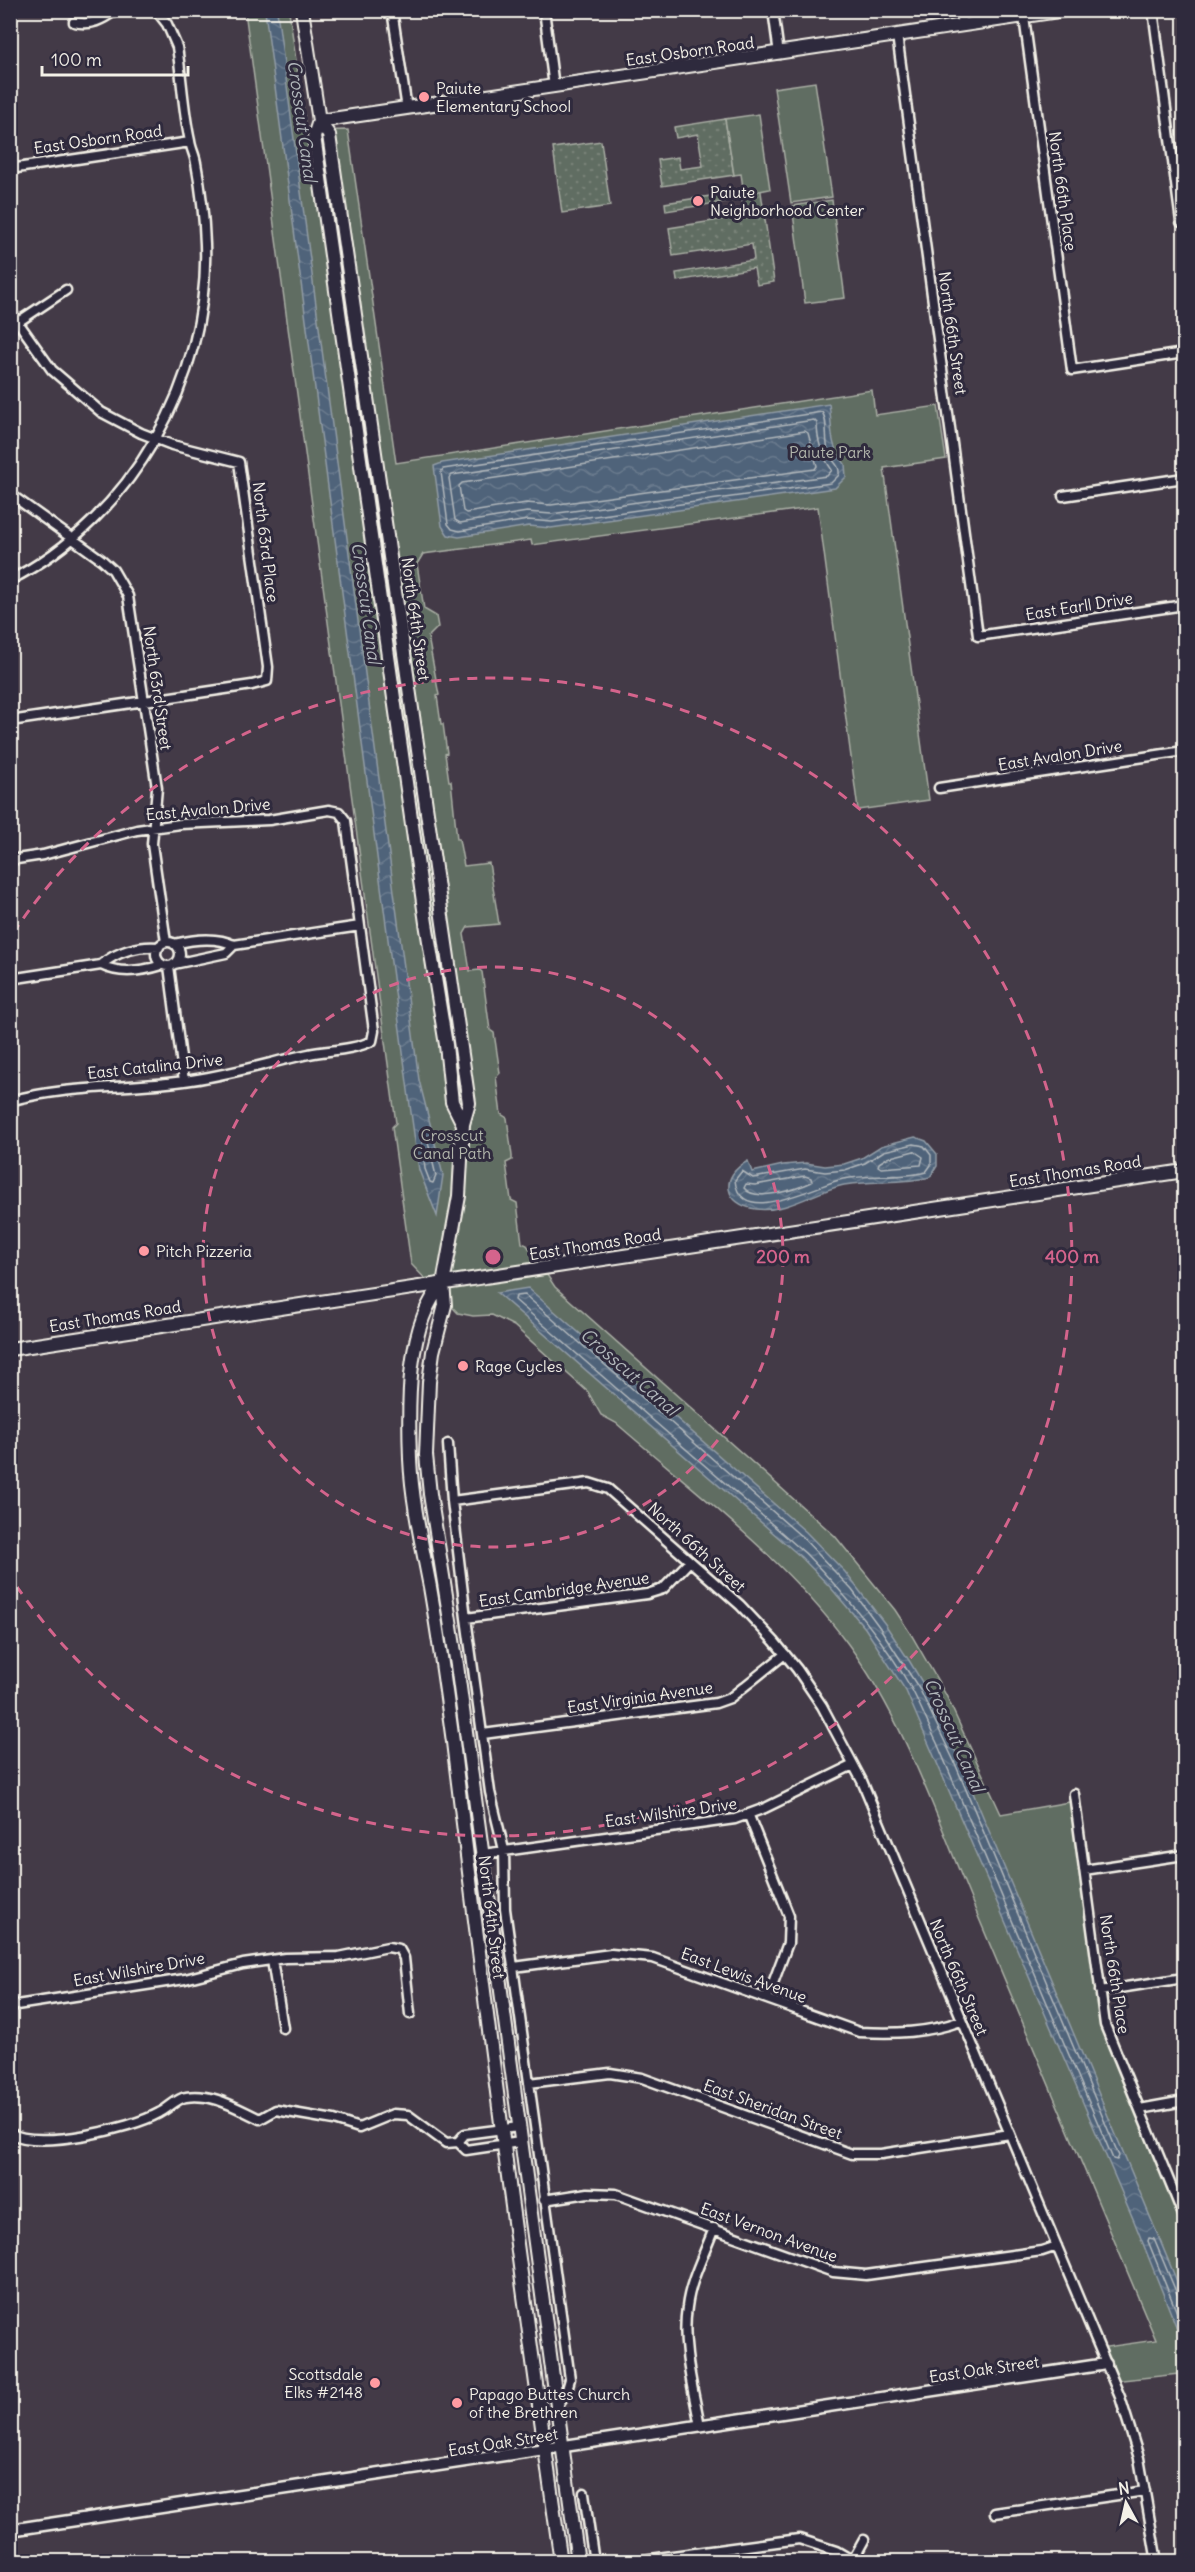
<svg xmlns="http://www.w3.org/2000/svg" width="1195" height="2572" viewBox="0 0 1195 2572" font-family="Delius,sans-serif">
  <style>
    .grass { fill: url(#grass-dots); stroke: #aaafa5; stroke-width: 1.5 }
    .green { fill: #616d62; stroke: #aaafa5; stroke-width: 1.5 }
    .water { fill: url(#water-waves); stroke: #919ca6; stroke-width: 1.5 }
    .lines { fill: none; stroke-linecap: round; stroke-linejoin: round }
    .shore { stroke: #b2b8bc; stroke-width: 1.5 }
    .minor-casing { stroke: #f4f1e8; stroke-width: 13 }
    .tertiary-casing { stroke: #f4f1e8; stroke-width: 15 }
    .secondary-casing { stroke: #f4f1e8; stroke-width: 16 }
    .minor { stroke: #2f2a3d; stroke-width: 8 }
    .tertiary { stroke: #2f2a3d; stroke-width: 10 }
    .secondary { stroke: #2f2a3d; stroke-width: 12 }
    .ring { fill: none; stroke: #d4648c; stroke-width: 3; stroke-dasharray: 10 8 }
    .poi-dot { fill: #ff9aa2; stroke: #2f2a3d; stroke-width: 2 }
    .labels { text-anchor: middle; stroke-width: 6; stroke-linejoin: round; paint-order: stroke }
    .street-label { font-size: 16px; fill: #f4f1e8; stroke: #2f2a3d }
    .poi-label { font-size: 16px; fill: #f4f1e8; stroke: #2f2a3d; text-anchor: start }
    .park-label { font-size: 16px; fill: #b2b6ac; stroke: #2f2a3d }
    .water-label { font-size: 18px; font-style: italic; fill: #b2b8bc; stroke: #2f2a3d }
    .centre { fill: #d4648c; stroke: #2f2a3d; stroke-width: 3 }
    .ring-label { font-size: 18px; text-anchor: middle; font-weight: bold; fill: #d4648c; stroke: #2f2a3d; stroke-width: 6; stroke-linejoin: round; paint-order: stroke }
  </style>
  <defs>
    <pattern id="grass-dots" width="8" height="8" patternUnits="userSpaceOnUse" patternTransform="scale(1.5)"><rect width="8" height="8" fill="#616d62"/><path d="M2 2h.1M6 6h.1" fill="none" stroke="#788278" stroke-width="1.8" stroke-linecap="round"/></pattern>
    <pattern id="water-waves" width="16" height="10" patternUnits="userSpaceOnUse" patternTransform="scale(1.5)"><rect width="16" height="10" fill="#4f637a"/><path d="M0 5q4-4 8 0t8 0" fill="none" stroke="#697a8d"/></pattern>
  </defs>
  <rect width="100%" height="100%" fill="#433a47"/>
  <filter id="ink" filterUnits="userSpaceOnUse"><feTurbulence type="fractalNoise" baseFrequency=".0167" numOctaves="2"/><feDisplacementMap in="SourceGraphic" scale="12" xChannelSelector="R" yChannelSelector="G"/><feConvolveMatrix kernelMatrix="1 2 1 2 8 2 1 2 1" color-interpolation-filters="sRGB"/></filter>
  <g filter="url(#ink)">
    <path class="grass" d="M 725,119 L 734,175 L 662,186 L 658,160 L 678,157 L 680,169 L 703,166 L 698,134 L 676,138 L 674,127 Z
      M 601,141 L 610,206 L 562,213 L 553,148 Z
      M 760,185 L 774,282 L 757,285 L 754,268 L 677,281 L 676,273 L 754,260 L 752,244 L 673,256 L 669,228 L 745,216 L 742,199 L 666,211 L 665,203 L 743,191 L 743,188 Z"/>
    <path class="green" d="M 245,11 L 289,11 L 306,131 L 348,130 L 396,463 L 872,390 L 875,415 L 938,406 L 946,459 L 884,468 L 929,800 L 858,810 L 818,507 L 532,545 L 531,540 L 423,554 L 417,564 L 424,609 L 436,616 L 438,627 L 428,637 L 439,695 L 437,696 L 441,724 L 443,724 L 447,753 L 445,754 L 449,781 L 451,781 L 457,839 L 459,839 L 464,866 L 489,863 L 499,924 L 468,927 L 464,934 L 470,971 L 480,970 L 482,972 L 490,1030 L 494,1033 L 500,1073 L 496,1077 L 501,1114 L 507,1118 L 512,1156 L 512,1160 L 506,1163 L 511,1200 L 517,1203 L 522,1243 L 527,1245 L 555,1287 L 835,1536 L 895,1610 L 912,1636 L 946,1695 L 1001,1814 L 1069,1802 L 1074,1794 L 1105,2025 L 1184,2217 L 1184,2388 L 1179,2374 L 1113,2381 L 1099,2348 L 1156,2340 C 1095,2197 1035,2053 975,1909 C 938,1821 905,1721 848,1644 C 785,1558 695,1492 616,1423 L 601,1415 L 588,1392 L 514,1326 L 492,1315 L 473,1316 L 458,1313 L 411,1264 L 392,1127 L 396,1123 Z
      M 815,82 L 832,197 L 791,203 L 774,88 Z
      M 759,114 L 770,189 L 744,194 L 741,174 L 734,175 L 725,119 Z
      M 832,200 L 845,298 L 805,303 L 792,206 Z"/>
    <path class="water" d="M 265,11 L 277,11 L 419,1080 L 443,1175 L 437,1216 L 419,1170 L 409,1098 Z
      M 829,404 C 833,429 828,444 845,464 L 846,477 L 835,488 L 551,528 L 529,526 L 459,537 L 448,535 L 442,526 L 434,466 L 442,463 Z
      M 915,1137 L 926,1141 L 937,1154 L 937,1166 L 930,1177 C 902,1184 873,1180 844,1185 C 815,1191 787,1213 756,1209 C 724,1205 719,1176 748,1161 L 752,1172 L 783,1165 L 806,1163 L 825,1166 L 844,1164 L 862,1158 L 881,1146 Z
      M 528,1288 L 806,1532 L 845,1572 L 885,1624 L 910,1662 L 925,1687 L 959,1759 L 1184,2298 L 1184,2346 L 1134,2221 L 906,1691 L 865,1628 L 831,1588 L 801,1557 L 497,1293 Z"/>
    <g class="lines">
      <path class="shore" d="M 822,412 C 829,422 824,441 829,454 C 833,463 840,464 839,475 L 831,483 L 552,522 L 528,520 L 460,531 L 452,529 L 448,524 L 441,472 L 443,469 Z
        M 814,420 L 817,423 C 817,441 821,455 832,470 L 827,476 L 551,514 L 527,512 L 460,523 L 455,520 L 449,478 L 452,475 Z
        M 805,431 L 808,433 L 817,466 L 815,469 L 551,505 L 526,503 L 466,513 L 463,511 L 459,486 L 462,483 Z
        M 425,1140 L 428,1142 L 436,1176 L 433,1183 L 430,1182 L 425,1169 L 422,1143 Z
        M 914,1144 L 924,1146 L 931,1155 L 931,1165 L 926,1172 C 899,1179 870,1174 843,1179 C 818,1184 739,1229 735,1180 L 742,1171 L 753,1178 L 805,1169 L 825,1172 L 845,1170 L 865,1163 L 884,1151 Z
        M 914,1151 L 923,1157 L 921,1165 L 881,1168 L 878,1166 L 879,1163 L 887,1158 Z
        M 805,1176 L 811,1178 L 812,1182 C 797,1189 755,1203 744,1188 L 746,1184 L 755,1185 Z
        M 525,1295 L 802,1537 L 852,1590 L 880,1628 L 920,1690 L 954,1761 L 1119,2156 L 1117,2160 L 1113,2159 L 937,1743 C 928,1725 921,1706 911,1688 C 883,1638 845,1594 805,1553 L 515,1300 L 516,1296 Z
        M 1184,2298 L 1177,2294 L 1154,2239 L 1149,2238 L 1148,2241 L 1184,2330"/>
      <g class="minor-casing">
        <path id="minor" d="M 392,10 L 407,109
          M 544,10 L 554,87
          M 773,10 L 779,54
          M 960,10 L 962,25
          M 1153,10 L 1181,222 L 1184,221
          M 1024,17 L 1072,370 L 1184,353
          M 74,22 C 91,26 102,20 116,10
          M 897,35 L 978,636 L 1184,605
          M 10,169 L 190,142
          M 10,311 L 52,370 L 101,412 L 141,433 L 172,445 L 239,462 L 268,667 L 267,681 L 252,685 L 10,721
          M 18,322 L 66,290
          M 10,494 L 102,560 L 113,570 L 128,596 L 157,788 L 152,844 L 166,942
          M 1063,496 L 1184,478
          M 10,580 C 131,519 210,379 205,244 C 204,217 201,189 196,163 C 195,155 191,149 190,141 C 183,110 182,78 177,47 L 167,24 L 156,10
          M 939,788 L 1184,751
          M 10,860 L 43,855 L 137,830 L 180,824 L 269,820 L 329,810 L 339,812 L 346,821 L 374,1031 L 372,1041 C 353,1050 330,1050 309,1054 C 267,1063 226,1076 184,1081 C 126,1089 67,1085 10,1101
          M156 954a12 12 0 1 1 24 0a12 12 0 1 1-24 0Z
          M 174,944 C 194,939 216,936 234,945 L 360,926
          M 174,964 L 226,953 L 234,945
          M 101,965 C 116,952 138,945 159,947
          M 169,966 L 184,1081
          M 10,979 L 101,965 C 119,974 143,971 162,965
          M 448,1444 L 452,1501 L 466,1618 L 490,1792 L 504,1850 L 505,1909 L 570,2379 L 566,2393 L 557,2406
          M 452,1501 L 589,1483 L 608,1489 L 740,1605 L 774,1641 L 797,1669 L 822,1706 L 862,1781 L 1120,2397 L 1139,2458 L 1157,2562
          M 466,1618 L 647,1594 L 663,1589 L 690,1561
          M 483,1734 L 716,1703 L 730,1698 L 785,1654
          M 1074,1794 L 1105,2025 L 1184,2217
          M 749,1816 L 789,1916 L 788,1943 L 767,1999
          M 483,1854 L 735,1819 L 765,1808 L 853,1765
          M 1084,1870 L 1184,1855
          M 272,1960 L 283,2028
          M 514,1967 L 611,1954 L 653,1958 L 859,2032 C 894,2034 928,2033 961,2021
          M 1100,1991 L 1184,1978
          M 10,2006 L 185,1979 L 243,1964 L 285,1958 L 339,1957 L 388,1947 L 399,1949 L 404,1958 L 410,2014
          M 529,2083 L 610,2073 L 642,2078 L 852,2154 L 881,2154 L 1010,2134
          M 1140,2109 L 1184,2101
          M 10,2133 C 39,2150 130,2129 159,2113 C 168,2109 177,2098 186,2097 C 214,2093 236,2108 260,2119 L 276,2110 L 334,2120 L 359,2128 L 393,2114 L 408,2115 L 446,2143 L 458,2142 L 465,2134 L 519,2127
          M 458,2142 L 466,2150 L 520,2142
          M 544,2200 L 588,2193 L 616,2194 L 833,2272 L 866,2275 L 1042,2251 L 1057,2246
          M 700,2426 C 693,2388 681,2345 687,2307 C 690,2280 705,2253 714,2228
          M 584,2493 L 594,2562
          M 995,2513 L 1145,2491
          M 853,2560 L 864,2540
          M 628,2562 L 799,2539 L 836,2551 L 855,2562"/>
      </g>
      <g class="tertiary-casing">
        <path id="tertiary" d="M 10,2530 L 1106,2364"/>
      </g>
      <g class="secondary-casing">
        <path id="secondary" d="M 302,10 L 319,121 L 314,136 L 426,923 L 446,1045 L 452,1102 L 463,1124
          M 319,121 L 329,135 L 469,1103 L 463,1124 L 459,1196 L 443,1284 L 445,1305 L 433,1352 L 429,1382 L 426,1455 L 430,1494 L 457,1665 L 578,2562
          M 319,121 L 1065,10
          M 443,1284 C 406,1323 408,1407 410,1459 C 412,1502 422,1545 430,1587 C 439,1639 446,1690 453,1742 C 486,2015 522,2289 561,2562
          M 10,1349 L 1184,1171"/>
      </g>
      <use href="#minor" class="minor"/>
      <use href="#tertiary" class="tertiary"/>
      <use href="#secondary" class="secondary"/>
    </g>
  </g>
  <g class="ring">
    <circle cx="493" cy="1257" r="290"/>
    <path d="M13 933A579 579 0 1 1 13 1581"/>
  </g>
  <g class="poi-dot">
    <circle cx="424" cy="97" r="6"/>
    <circle cx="698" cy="201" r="6"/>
    <circle cx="144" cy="1251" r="6"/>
    <circle cx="463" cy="1366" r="6"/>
    <circle cx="375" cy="2383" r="6"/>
    <circle cx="457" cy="2403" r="6"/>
  </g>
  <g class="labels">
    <g class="street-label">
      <text transform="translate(690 51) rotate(-8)" y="6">East Osborn Road</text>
      <text transform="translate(98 139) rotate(-8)" y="6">East Osborn Road</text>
      <text transform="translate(1063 191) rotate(82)" y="6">North 66th Place</text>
      <text transform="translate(953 333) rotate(82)" y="6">North 66th Street</text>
      <text transform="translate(266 542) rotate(83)" y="6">North 63rd Place</text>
      <text transform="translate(1079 606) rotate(-9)" y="6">East Earll Drive</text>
      <text transform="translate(416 619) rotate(82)" y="6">North 64th Street</text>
      <text transform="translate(158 688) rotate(82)" y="6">North 63rd Street</text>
      <text transform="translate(1060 755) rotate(-9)" y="6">East Avalon Drive</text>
      <text transform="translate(208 809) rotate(-5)" y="6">East Avalon Drive</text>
      <text transform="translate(155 1066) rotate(-6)" y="6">East Catalina Drive</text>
      <text transform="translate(1075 1171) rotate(-9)" y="6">East Thomas Road</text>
      <text transform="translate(595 1244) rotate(-9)" y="6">East Thomas Road</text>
      <text transform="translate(115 1316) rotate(-9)" y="6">East Thomas Road</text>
      <text transform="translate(697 1547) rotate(42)" y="6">North 66th Street</text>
      <text transform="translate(564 1589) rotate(-8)" y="6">East Cambridge Avenue</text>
      <text transform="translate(640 1697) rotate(-8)" y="6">East Virginia Avenue</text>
      <text transform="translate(671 1812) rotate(-8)" y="6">East Wilshire Drive</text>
      <text transform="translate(492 1917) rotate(83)" y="6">North 64th Street</text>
      <text transform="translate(139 1969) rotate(-10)" y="6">East Wilshire Drive</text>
      <text transform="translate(1115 1974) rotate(81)" y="6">North 66th Place</text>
      <text transform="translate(744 1975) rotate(20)" y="6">East Lewis Avenue</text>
      <text transform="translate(959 1977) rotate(67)" y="6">North 66th Street</text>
      <text transform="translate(773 2109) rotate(20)" y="6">East Sheridan Street</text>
      <text transform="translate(769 2232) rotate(20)" y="6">East Vernon Avenue</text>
      <text transform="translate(984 2369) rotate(-8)" y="6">East Oak Street</text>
      <text transform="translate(503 2442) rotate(-9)" y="6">East Oak Street</text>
    </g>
    <g class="poi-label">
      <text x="436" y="94">Paiute<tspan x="436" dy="18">Elementary School</tspan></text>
      <text x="710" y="198">Paiute<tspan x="710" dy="18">Neighborhood Center</tspan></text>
      <text x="156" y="1257">Pitch Pizzeria</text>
      <text x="475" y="1372">Rage Cycles</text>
      <text x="363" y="2380" text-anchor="end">Scottsdale<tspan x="363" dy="18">Elks #2148</tspan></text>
      <text x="469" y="2400">Papago Buttes Church<tspan x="469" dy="18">of the Brethren</tspan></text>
    </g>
    <g class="park-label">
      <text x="830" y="458">Paiute Park</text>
      <text x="452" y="1141">Crosscut<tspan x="452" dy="18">Canal Path</tspan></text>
    </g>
    <g class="water-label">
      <text transform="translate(302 121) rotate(82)" y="6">Crosscut Canal</text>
      <text transform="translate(366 603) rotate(82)" y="6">Crosscut Canal</text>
      <text transform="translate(629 1372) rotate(41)" y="6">Crosscut Canal</text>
      <text transform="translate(954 1735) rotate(66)" y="6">Crosscut Canal</text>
    </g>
  </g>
  <circle cx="493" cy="1257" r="9" class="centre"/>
  <g class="ring-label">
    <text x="783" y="1263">200 m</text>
    <text x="1072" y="1263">400 m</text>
  </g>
  <rect width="1195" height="2572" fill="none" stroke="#2f2a3d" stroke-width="36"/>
  <rect x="18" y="18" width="1159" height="2536" fill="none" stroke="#f4f1e8" stroke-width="2" filter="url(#ink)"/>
  <g transform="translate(1126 2503) rotate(352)" stroke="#2f2a3d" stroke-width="4.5" paint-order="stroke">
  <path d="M0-4.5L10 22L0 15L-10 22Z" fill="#f4f1e8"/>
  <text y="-9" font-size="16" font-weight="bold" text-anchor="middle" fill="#f4f1e8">N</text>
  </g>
  <path d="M42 66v9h146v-9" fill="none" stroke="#f4f1e8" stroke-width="3"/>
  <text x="51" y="66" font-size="18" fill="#f4f1e8" stroke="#2f2a3d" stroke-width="4.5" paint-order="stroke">100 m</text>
</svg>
